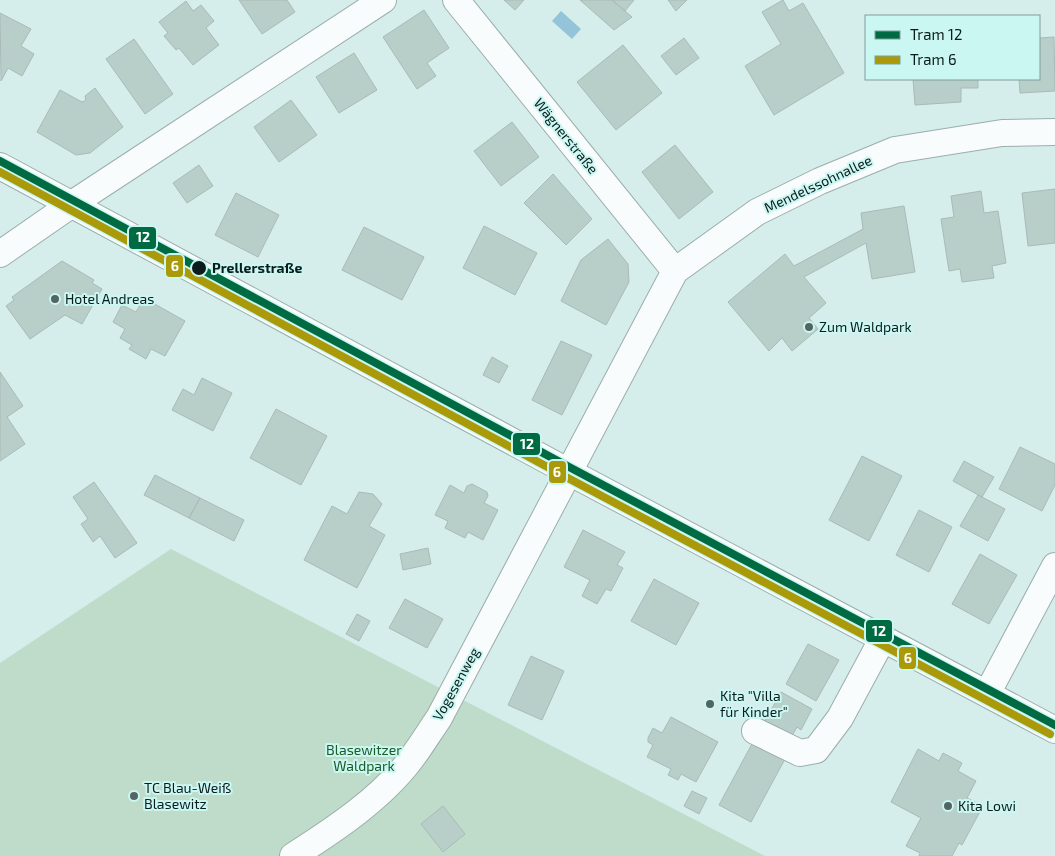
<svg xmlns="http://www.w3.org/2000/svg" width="1055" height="856" viewBox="0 0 1055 856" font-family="'Exo 2',sans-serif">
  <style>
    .green { fill: #bedcc9 }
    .water { fill: #93c4d9 }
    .building { fill: #b8cfc9; stroke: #a9bab7 }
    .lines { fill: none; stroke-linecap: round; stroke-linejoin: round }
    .minor-casing { stroke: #9baeac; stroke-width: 28 }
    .minor { stroke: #f9fcfc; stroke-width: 26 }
    .tram-1-casing { stroke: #cbf7f3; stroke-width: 11 }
    .tram-2-casing { stroke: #cbf7f3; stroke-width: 11 }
    .tram-1 { stroke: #006b42; stroke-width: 8 }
    .tram-2 { stroke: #aa9909; stroke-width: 8 }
    .stop-dot { fill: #0b1c1b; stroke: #cbf7f3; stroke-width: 2 }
    .poi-dot { fill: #526564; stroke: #cbf7f3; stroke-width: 2 }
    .labels { text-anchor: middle; stroke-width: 4; stroke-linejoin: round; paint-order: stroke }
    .street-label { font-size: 14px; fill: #0b1c1b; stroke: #cbf7f3 }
    .stop-label { font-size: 14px; font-weight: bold; fill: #0b1c1b; stroke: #cbf7f3; text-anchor: start }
    .poi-label { font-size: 14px; fill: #0b1c1b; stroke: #cbf7f3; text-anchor: start }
    .park-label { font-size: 14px; fill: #1b5b26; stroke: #cbf7f3 }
    .line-badge { stroke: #cbf7f3; stroke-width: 2 }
    .badge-label { font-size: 14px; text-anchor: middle; font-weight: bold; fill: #fff }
  </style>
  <rect width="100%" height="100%" fill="#d5edeb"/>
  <path class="green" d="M 171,549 L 765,856 L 0,856 L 0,663 Z"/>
  <path class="water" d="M 561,11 L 581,29 L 572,39 L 552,21 Z"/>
  <path class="building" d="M 239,0 L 287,0 L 295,12 L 262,34 Z
    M 504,0 L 524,0 L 515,10 Z
    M 580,0 L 612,0 L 632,17 L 614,30 Z
    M 612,0 L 634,0 L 625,11 Z
    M 668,0 L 687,0 L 676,11 Z
    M 783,0 L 789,11 L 803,3 L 844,73 L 774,115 L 745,66 L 781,44 L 762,12 Z
    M 186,1 L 193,11 L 201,5 L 214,21 L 206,28 L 219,45 L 193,65 L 179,48 L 176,50 L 164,36 L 168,33 L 159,22 Z
    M 424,10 L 449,48 L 427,63 L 436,76 L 417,89 L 383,37 Z
    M 0,13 L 31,29 L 21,46 L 34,54 L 22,76 L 8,68 L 1,81 Z
    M 1054,37 L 1055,91 L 1020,93 L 1019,79 L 1039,79 L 1039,38 Z
    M 684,38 L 699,58 L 676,75 L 661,56 Z
    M 134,39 L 173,94 L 145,114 L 106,59 Z
    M 623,45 L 662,93 L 616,130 L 577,82 Z
    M 354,53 L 377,90 L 339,113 L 316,77 Z
    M 913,79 L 978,79 L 978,88 L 961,88 L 961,102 L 915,105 Z
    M 95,88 L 123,127 L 90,153 L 76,155 L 37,132 L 60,90 L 82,102 L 86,100 L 85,96 Z
    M 291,100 L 317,135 L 279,162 L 254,127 Z
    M 512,122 L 539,157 L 501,186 L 474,151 Z
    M 675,145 L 713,192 L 679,219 L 642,172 Z
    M 199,165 L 213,186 L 187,203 L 173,183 Z
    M 553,174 L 592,219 L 566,245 L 524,203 Z
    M 1055,189 L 1055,243 L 1028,246 L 1022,193 Z
    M 981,191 L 984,213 L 998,211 L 1006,263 L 992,266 L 994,278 L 962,282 L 960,269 L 949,271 L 941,219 L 954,217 L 951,196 Z
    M 236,193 L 279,215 L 258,257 L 215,235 Z
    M 904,206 L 915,272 L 872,279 L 866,243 L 804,277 L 826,303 L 809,318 L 818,329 L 792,351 L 782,338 L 769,351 L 728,302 L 785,254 L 794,266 L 863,229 L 861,213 Z
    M 484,226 L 537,253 L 515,295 L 463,268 Z
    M 364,227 L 424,257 L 402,300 L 342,270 Z
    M 608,239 L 628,264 L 629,282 L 606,325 L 561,301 L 581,260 Z
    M 62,261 L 94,280 L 92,283 L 102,289 L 82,324 L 65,315 L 30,339 L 6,306 L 14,300 L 12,297 Z
    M 144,298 L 185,321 L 165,356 L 151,349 L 146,359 L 129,349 L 132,345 L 120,338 L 125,329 L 113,322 L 122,305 L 136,312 Z
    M 561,341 L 592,355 L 562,415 L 532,400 Z
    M 492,357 L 508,366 L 499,383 L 483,375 Z
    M 0,372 L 23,406 L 7,417 L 25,444 L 0,461 Z
    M 202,378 L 232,393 L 213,431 L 172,410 L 183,389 L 194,395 Z
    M 276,409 L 327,436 L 301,485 L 250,458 Z
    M 1020,447 L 1055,464 L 1055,485 L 1042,511 L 999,489 Z
    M 862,456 L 902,476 L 869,541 L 829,520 Z
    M 964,461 L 994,477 L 982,497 L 953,481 Z
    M 155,475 L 200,498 L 189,518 L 144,495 Z
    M 94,482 L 137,543 L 115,558 L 100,536 L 93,542 L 81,524 L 88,519 L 73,497 Z
    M 472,484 L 487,492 L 488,496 L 484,503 L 498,510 L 483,540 L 468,532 L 465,538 L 445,528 L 448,521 L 435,515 L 450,485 L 464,493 L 467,486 Z
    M 359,492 L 373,494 L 382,504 L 369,526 L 385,535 L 357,588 L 304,560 L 332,506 L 347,514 Z
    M 978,495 L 1005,509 L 988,541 L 960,526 Z
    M 200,498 L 244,520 L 234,541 L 189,518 Z
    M 919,510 L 952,527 L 929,572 L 896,555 Z
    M 583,530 L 625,552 L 617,565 L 623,568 L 611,591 L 606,589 L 597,604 L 582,596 L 590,580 L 564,567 Z
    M 428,548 L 431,564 L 403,570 L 400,554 Z
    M 980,554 L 1017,575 L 989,624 L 952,604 Z
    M 654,579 L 699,603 L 676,645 L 631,621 Z
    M 405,599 L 443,619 L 427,648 L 389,628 Z
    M 357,614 L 370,621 L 359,641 L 346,634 Z
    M 808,644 L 839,660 L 816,701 L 786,684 Z
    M 531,656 L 564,671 L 542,720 L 508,705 Z
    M 781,692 L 812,709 L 801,730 L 797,727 L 788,743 L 761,728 Z
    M 671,717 L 718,742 L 696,782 L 681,774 L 678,780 L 668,775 L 671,769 L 647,757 L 653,745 L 648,742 L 648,738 L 653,728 L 662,733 Z
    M 753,742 L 785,759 L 751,822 L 719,805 Z
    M 918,749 L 939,761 L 943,753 L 962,763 L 958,771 L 976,781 L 967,798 L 983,806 L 962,845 L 959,843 L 952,856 L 919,856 L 920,853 L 906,846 L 921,818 L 891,802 Z
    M 692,791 L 707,798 L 699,814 L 684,806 Z
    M 443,806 L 465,834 L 443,852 L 421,824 Z"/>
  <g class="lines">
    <g class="minor-casing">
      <path id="minor" d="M 456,0 L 675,271
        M 0,166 L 569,472 L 1055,730
        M 0,254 L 75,202 L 383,0
        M 987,694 L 1055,566
        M 755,731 L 800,753 L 816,750 L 840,718 L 883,638
        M 293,856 C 334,830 382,798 411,759 C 421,746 430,731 439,718 L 675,271 L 757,212 L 820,181 L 895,150 L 1002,133 L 1055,132"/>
    </g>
    <use href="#minor" class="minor"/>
    <g class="tram-1-casing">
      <path id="tram-1" d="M 0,161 L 571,468 L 1055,725"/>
    </g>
    <g class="tram-2-casing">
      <path id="tram-2" d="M 0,172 L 566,477 L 1050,734"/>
    </g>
    <use href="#tram-1" class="tram-1"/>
    <use href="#tram-2" class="tram-2"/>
  </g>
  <circle class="stop-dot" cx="199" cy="268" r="8"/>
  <g class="poi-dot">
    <circle cx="55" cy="299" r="5"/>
    <circle cx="809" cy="327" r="5"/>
    <circle cx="710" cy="704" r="5"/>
    <circle cx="134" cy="796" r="5"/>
    <circle cx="948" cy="806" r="5"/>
  </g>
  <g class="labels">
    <g class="street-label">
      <text transform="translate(566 136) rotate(51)" y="5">Wägnerstraße</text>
      <text transform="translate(818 184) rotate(-25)" y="5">Mendelssohnallee</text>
      <text transform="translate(456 684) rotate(-61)" y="5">Vogesenweg</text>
    </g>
    <g class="stop-label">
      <text x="212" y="273">Prellerstraße</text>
    </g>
    <g class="poi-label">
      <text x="65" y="304">Hotel Andreas</text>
      <text x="819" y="332">Zum Waldpark</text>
      <text x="720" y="701">Kita "Villa<tspan x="720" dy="16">für Kinder"</tspan></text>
      <text x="144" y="793">TC Blau-Weiß<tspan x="144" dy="16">Blasewitz</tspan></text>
      <text x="958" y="811">Kita Lowi</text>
    </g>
    <g class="park-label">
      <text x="364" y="755">Blasewitzer<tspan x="364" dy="16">Waldpark</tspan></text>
    </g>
  </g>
  <g class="line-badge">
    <rect x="128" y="226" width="29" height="24" rx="5" fill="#006b42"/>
    <rect x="165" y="254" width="19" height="24" rx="5" fill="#aa9909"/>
    <rect x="512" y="432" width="29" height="24" rx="5" fill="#006b42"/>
    <rect x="548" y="460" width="19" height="24" rx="5" fill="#aa9909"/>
    <rect x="865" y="619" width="28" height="24" rx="5" fill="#006b42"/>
    <rect x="898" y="646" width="19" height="24" rx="5" fill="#aa9909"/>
  </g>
  <g class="badge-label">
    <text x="143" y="242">12</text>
    <text x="175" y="271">6</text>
    <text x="527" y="449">12</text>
    <text x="557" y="477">6</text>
    <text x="879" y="636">12</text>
    <text x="908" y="663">6</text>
  </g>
  <rect x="865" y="15" width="175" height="65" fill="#cbf7f3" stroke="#7e9f9d"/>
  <rect x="875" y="31" width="25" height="8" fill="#006b42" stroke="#7e9f9d"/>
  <text x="910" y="40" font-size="15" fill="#0b1c1b">Tram 12</text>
  <rect x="875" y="56" width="25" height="8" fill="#aa9909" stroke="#7e9f9d"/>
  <text x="910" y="65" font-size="15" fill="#0b1c1b">Tram 6</text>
</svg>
